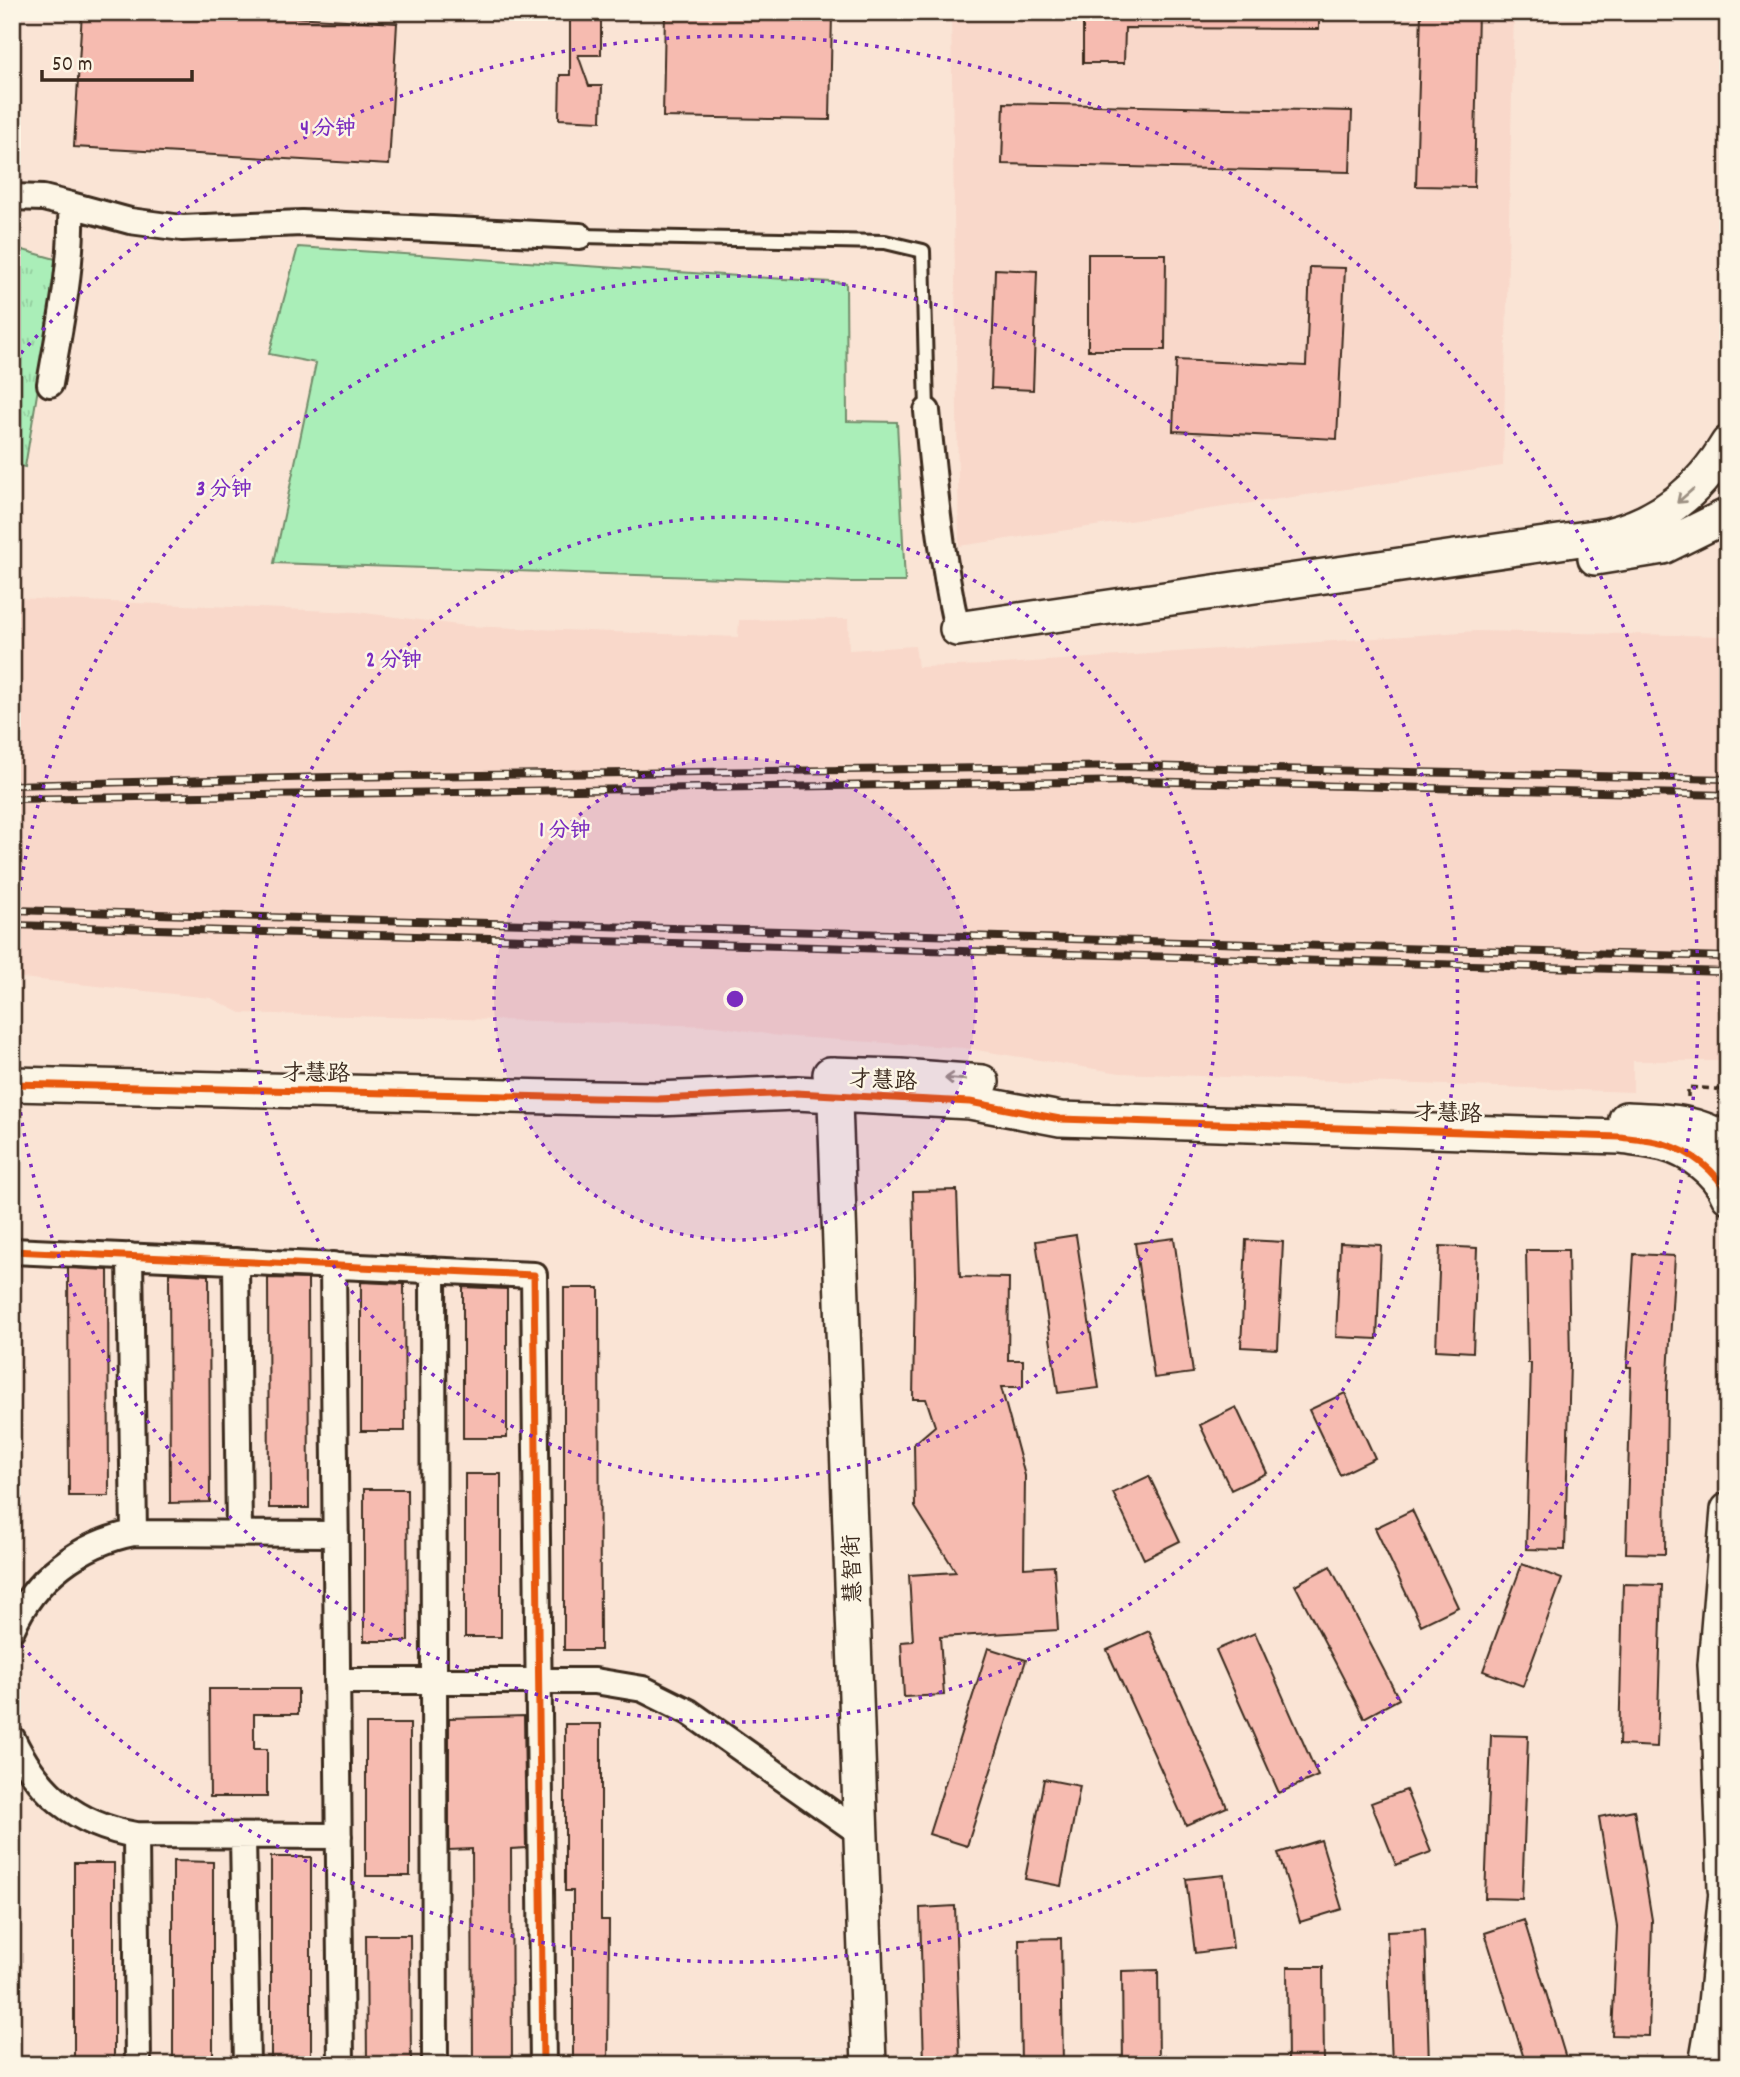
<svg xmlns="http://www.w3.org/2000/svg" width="1740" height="2077" viewBox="0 0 1740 2077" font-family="Dekko,'LXGW WenKai TC',sans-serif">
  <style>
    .built { fill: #f9d8ca }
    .park { fill: url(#park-tufts); stroke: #728c6b; stroke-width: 2 }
    .pitch { fill: #aaeeb8; stroke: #728c6b; stroke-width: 2 }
    .building { fill: #f6bbb0; stroke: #3b2a1e; stroke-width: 2 }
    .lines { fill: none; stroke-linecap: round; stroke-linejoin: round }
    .lane-casing { stroke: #3b2a1e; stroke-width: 18 }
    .street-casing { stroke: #3b2a1e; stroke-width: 30 }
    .secondary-casing { stroke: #3b2a1e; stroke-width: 38 }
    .path { stroke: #3b2a1e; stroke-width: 3.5; stroke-dasharray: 7 5; stroke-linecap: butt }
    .lane { stroke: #fcf5e5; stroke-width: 12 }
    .street { stroke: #fcf5e5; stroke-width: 24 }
    .secondary { stroke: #fcf5e5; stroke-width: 33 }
    .rail-casing { stroke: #3b2a1e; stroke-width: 8 }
    .rail { stroke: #fcf5e5; stroke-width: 5; stroke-dasharray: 16; stroke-linecap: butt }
    .cycleway-casing { stroke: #fcf5e5; stroke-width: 11 }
    .cycleway { stroke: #e8590c; stroke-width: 7 }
    .oneway { stroke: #9c9082 }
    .ring { fill: none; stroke: #7b2cbf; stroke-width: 3.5; stroke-dasharray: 3.5 7 }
    .labels { text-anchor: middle; stroke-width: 5; stroke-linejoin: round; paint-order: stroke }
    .street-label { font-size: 23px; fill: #3b2a1e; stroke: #fcf5e5 }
    .centre { fill: #7b2cbf; stroke: #fcf5e5; stroke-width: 3.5 }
    .ring-label { font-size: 21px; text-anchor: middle; font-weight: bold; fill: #7b2cbf; stroke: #fcf5e5; stroke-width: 5; stroke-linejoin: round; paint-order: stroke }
  </style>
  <defs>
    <pattern id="park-tufts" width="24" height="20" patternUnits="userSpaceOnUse" patternTransform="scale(1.75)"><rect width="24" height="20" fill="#aaeeb8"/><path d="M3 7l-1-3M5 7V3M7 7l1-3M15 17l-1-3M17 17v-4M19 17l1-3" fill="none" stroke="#93cc9e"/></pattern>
  </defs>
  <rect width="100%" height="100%" fill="#fae4d5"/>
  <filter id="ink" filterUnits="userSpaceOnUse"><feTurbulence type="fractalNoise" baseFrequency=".0143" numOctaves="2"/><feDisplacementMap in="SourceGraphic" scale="14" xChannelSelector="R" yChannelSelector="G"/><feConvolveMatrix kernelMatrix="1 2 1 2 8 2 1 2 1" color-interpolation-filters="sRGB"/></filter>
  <g filter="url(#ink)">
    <path class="built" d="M 951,12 L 1514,12 L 1503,466 L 959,546 Z
      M 12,598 L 357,612 L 466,626 L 738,637 L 739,620 L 848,619 L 849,650 L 915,646 L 918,667 L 990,665 L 1476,631 L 1728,636 L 1728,1061 L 1633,1061 L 1633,1092 L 1120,1073 L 964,1048 L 779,1036 L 717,1026 L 241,1013 L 211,998 L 12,977 Z"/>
    <path class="park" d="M 12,247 L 59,260 L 25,467 L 12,464 Z"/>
    <path class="pitch" d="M 298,247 L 846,283 L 847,421 L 897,422 L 905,582 L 850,582 L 274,563 L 316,363 L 269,354 Z"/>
    <path class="building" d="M 82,12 L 209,12 L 397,23 L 389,165 L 74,147 Z
      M 570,12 L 601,12 L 601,55 L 578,55 L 589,86 L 602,86 L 601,121 L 559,119 L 560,75 L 570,75 Z
      M 665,12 L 832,12 L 830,120 L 663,117 Z
      M 1083,12 L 1319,12 L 1319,29 L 1125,28 L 1124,63 L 1083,63 Z
      M 1421,12 L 1478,12 L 1474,187 L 1416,186 Z
      M 1004,103 L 1352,111 L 1350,172 L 1002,164 Z
      M 1088,254 L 1166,254 L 1165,350 L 1088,350 Z
      M 1310,267 L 1345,268 L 1337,439 L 1173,431 L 1176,360 L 1306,366 Z
      M 995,269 L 1037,271 L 1033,390 L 991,388 Z
      M 957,1190 L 960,1277 L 1009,1278 L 1008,1360 L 1023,1360 L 1023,1387 L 1001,1387 L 1025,1476 L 1024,1568 L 1054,1566 L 1058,1630 L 940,1637 L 944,1695 L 904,1697 L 901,1642 L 913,1641 L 909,1575 L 956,1572 L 915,1507 L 914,1444 L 935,1426 L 926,1399 L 913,1399 L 915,1277 L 913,1191 Z
      M 1076,1235 L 1099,1388 L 1058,1393 L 1036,1241 Z
      M 1174,1238 L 1193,1373 L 1154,1378 L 1135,1243 Z
      M 1246,1240 L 1283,1242 L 1278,1349 L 1241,1347 Z
      M 1340,1243 L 1381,1245 L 1377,1339 L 1336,1337 Z
      M 1440,1246 L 1477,1248 L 1473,1352 L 1436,1350 Z
      M 1526,1250 L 1568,1250 L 1570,1362 L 1565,1550 L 1526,1549 L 1531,1363 L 1528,1363 Z
      M 1634,1254 L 1675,1256 L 1667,1391 L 1665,1554 L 1626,1553 L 1631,1367 L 1627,1367 Z
      M 68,1268 L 108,1270 L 109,1496 L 69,1496 Z
      M 169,1273 L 209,1275 L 210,1502 L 170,1503 Z
      M 268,1278 L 308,1279 L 309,1508 L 269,1508 Z
      M 361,1282 L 404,1284 L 405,1431 L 361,1431 Z
      M 463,1287 L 507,1289 L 507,1438 L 463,1438 Z
      M 564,1288 L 599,1288 L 600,1650 L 564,1650 Z
      M 1345,1393 L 1375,1458 L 1340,1475 L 1309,1410 Z
      M 1236,1407 L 1267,1473 L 1231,1490 L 1200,1425 Z
      M 465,1474 L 501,1474 L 501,1637 L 465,1637 Z
      M 1149,1476 L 1180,1541 L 1144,1559 L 1113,1493 Z
      M 364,1489 L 407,1489 L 408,1641 L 364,1641 Z
      M 1412,1510 L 1458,1607 L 1421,1625 L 1375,1528 Z
      M 1522,1564 L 1562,1579 L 1523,1686 L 1483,1671 Z
      M 1330,1566 L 1399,1699 L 1364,1718 L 1295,1585 Z
      M 1623,1584 L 1662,1585 L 1657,1747 L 1619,1745 Z
      M 1149,1631 L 1227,1807 L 1186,1825 L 1107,1650 Z
      M 1255,1633 L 1318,1776 L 1279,1793 L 1216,1650 Z
      M 988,1648 L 1026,1660 L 967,1846 L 929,1834 Z
      M 209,1689 L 298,1689 L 298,1714 L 254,1714 L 254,1749 L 267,1749 L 267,1797 L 210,1797 Z
      M 524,1716 L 526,1848 L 511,1849 L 512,2065 L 473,2065 L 472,1849 L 449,1850 L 449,1718 Z
      M 366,1724 L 410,1724 L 410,1876 L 366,1876 Z
      M 565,1724 L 601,1724 L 601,1920 L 609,1920 L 608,2065 L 573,2065 L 573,1891 L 565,1891 Z
      M 1491,1735 L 1528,1736 L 1522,1899 L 1485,1898 Z
      M 1044,1779 L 1080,1786 L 1061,1886 L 1025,1879 Z
      M 1406,1790 L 1431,1852 L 1396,1865 L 1371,1803 Z
      M 1634,1810 L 1652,1920 L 1649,2036 L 1612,2035 L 1617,1927 L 1599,1817 Z
      M 1321,1840 L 1342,1909 L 1300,1922 L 1278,1853 Z
      M 271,1857 L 311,1857 L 311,2065 L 271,2065 Z
      M 173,1861 L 213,1862 L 213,2065 L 173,2065 Z
      M 74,1863 L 114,1863 L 114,2065 L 74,2065 Z
      M 1224,1875 L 1233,1948 L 1195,1953 L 1186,1879 Z
      M 955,1906 L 960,2065 L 924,2065 L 920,1908 Z
      M 1524,1920 L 1568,2065 L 1526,2065 L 1485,1933 Z
      M 1425,1929 L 1429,2065 L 1392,2065 L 1387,1931 Z
      M 366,1935 L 410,1935 L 411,2065 L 367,2065 Z
      M 1061,1938 L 1063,2065 L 1021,2065 L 1019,1939 Z
      M 1287,1967 L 1323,1967 L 1324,2065 L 1288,2065 Z
      M 1158,1970 L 1159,2065 L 1123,2065 L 1122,1971 Z"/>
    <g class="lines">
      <g class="lane-casing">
        <path id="lane" d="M 580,236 L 885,242 L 923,251 L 927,411"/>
      </g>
      <g class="street-casing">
        <path id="street" d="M 12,197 L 43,198 L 71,205 C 73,265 60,325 50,384
          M 71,205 L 130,221 L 182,228 L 302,223 L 580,236
          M 927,411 C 934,485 941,557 957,629
          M 12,1251 L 534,1275 L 543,2065
          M 130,1256 L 134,1533
          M 236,1261 L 239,1533
          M 333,1265 L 341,2065
          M 433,1270 L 435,2065
          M 12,1629 C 34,1578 81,1543 134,1533 L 336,1534
          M 337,1681 L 595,1681 L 643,1689 L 689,1712 L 860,1833
          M 12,1738 C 38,1793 76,1825 136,1835 L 339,1836
          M 136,1835 L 138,2065
          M 243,1836 L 247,2065"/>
      </g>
      <g class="secondary-casing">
        <path id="secondary" d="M 1595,558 L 1663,547 L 1728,515
          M 957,629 L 1608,535 C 1662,522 1700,490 1728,443
          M 830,1074 L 900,1076 L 982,1082
          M 834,1074 L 869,2065
          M 12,1084 L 595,1098 L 658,1099 L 796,1093 L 970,1102 L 1060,1119 L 1620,1137 C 1634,1139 1650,1140 1664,1144 C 1690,1151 1718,1171 1728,1196
          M 1626,1119 C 1666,1121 1692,1120 1728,1141
          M 1725,1889 L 1720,1743 L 1715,1665 L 1728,1510
          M 1706,2065 L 1713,2024 L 1728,1871"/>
      </g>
      <path class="path" d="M 1688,1097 L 1688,1087 L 1728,1090"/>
      <use href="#lane" class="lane"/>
      <use href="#street" class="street"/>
      <use href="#secondary" class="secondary"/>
      <g class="rail-casing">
        <path id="rail" d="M 12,785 L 330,777 L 1136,766 L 1728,779
          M 12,799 L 1137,781 L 1728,795
          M 12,910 L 1728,957
          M 12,925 L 1728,972"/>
      </g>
      <use href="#rail" class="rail"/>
      <g class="cycleway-casing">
        <path id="cycleway" d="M 12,1084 L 595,1098 L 658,1099 L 796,1093 L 970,1102 L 1060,1119 L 1620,1137 C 1634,1139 1650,1140 1664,1144 C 1690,1151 1718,1171 1728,1196
          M 12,1251 L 534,1275 L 543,2065"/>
      </g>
      <use href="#cycleway" class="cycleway"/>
    </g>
    <defs><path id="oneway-shaft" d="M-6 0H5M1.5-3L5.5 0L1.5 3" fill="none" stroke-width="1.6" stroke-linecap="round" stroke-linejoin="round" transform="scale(1.75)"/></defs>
    <g class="oneway">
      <use href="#oneway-shaft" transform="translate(1685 496) rotate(139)"/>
      <use href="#oneway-shaft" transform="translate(955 1079) rotate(-176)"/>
    </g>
  </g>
  <circle cx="735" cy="999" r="241" fill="#7b2cbf" fill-opacity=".12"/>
  <g class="ring">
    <circle cx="735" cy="999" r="241"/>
    <circle cx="735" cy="999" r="482"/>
    <path d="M12 974A723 723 0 1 1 12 1024"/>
    <path d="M14 361A963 963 0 1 1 14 1637"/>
  </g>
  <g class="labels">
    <g class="street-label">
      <text transform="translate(316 1072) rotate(1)" y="8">才慧路</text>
      <text transform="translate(883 1079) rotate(3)" y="8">才慧路</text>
      <text transform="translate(1448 1112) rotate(2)" y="8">才慧路</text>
      <text transform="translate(851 1569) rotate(-92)" y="8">慧智街</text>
    </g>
  </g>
  <circle cx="735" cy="999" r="10" class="centre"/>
  <g class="ring-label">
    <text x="328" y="134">4 分钟</text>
    <text x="224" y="495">3 分钟</text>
    <text x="394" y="666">2 分钟</text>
    <text x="565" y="836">1 分钟</text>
  </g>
  <rect width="1740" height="2077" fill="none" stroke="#fcf5e5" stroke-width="42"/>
  <rect x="21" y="21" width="1698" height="2035" fill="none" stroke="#3b2a1e" stroke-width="2.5" filter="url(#ink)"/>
  <path d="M42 70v10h150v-10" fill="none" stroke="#3b2a1e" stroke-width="3.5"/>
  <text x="52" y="70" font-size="21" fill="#3b2a1e" stroke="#fcf5e5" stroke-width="5" paint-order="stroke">50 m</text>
</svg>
